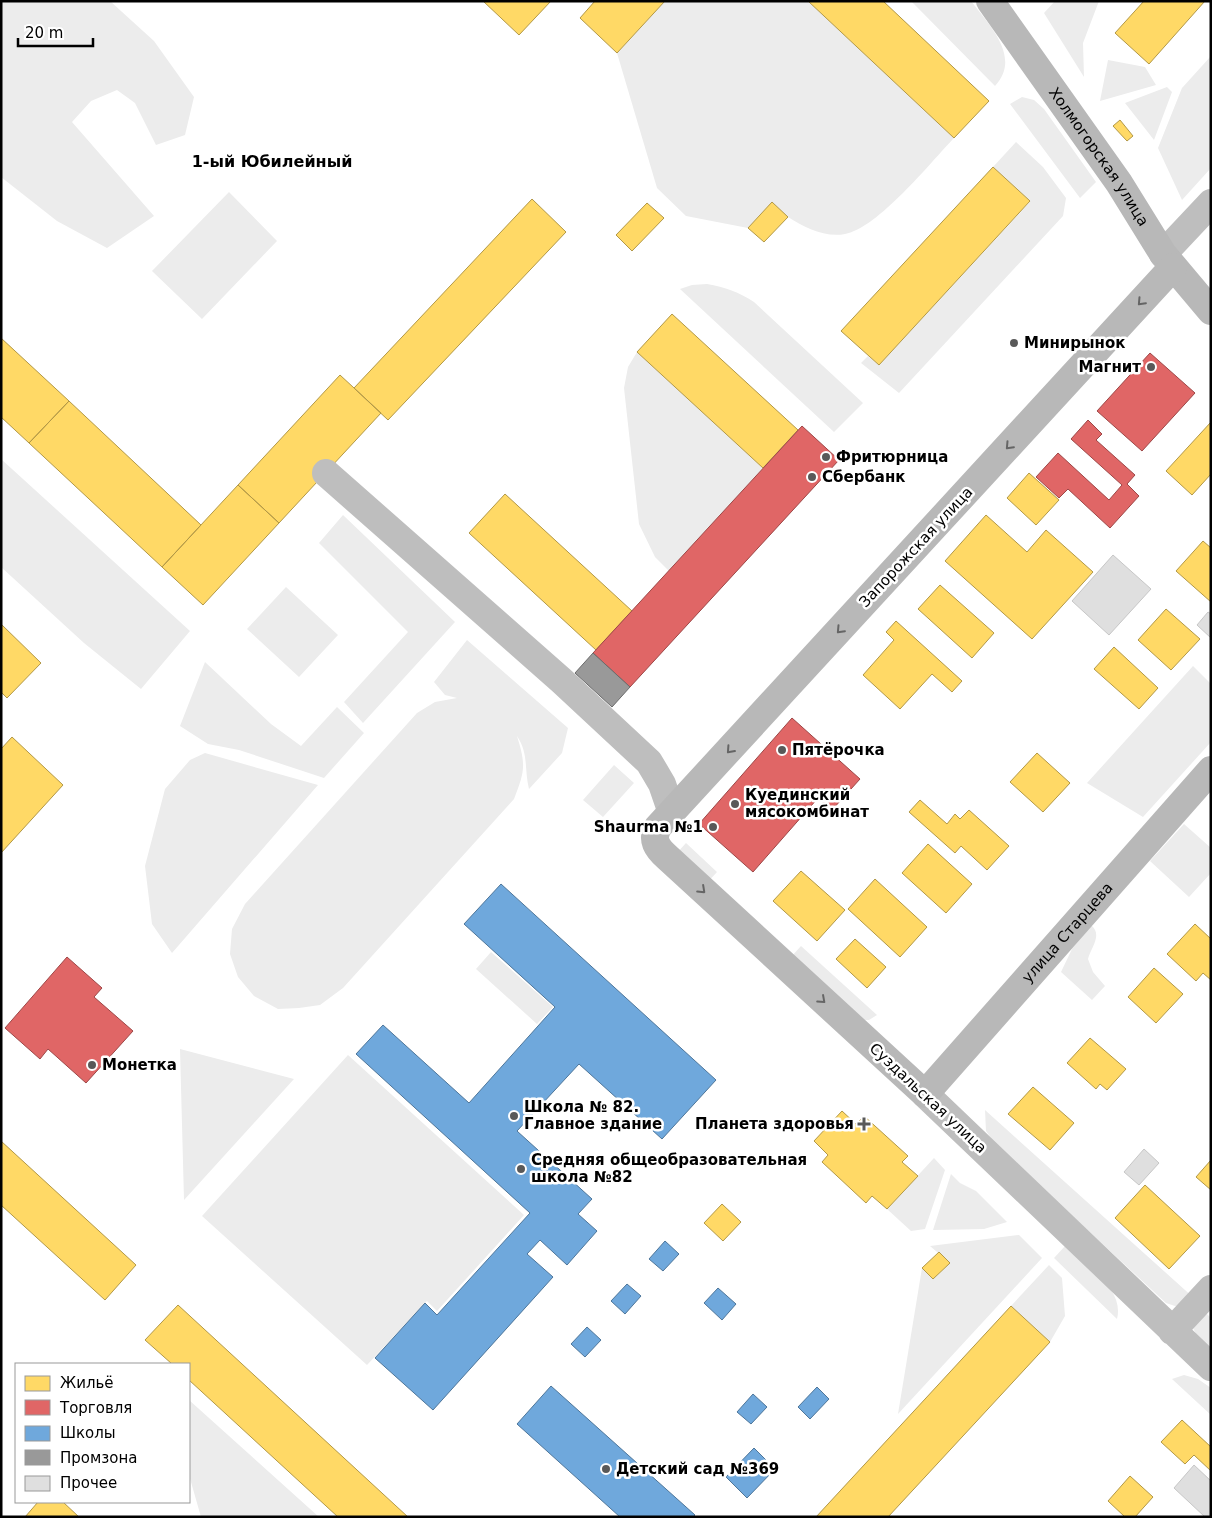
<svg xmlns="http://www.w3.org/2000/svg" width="1212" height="1518" viewBox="0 0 1212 1518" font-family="'DejaVu Sans',sans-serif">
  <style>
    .green { fill: #ececec }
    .homes { fill: #ffd966; stroke: #b29847 }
    .shops { fill: #e06666; stroke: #9d4747 }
    .schools { fill: #6fa8dc; stroke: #4e769a }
    .industry { fill: #999; stroke: #6b6b6b }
    .building { fill: #dfdfdf; stroke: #c7c7c7 }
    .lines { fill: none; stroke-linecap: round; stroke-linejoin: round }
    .street { stroke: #bebebe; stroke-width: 28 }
    .secondary { stroke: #b8b8b8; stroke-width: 28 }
    .oneway { stroke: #656565 }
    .poi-dot { fill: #595959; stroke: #fff; stroke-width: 2 }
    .labels { text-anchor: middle; stroke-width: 5; stroke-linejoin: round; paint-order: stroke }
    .street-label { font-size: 15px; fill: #000; stroke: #fff }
    .poi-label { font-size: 15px; font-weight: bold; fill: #000; stroke: #fff; text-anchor: start }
    .neighbourhood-label { font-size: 16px; font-weight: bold; fill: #000; stroke: #fff }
  </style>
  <rect width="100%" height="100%" fill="#fff"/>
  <path class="green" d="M 1,1 L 110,1 L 154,41 L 194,97 L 185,135 L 156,145 L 135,103 L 117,90 L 91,101 L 72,122 L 154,216 L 107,248 L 57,221 L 1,177 Z
    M 665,1 L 808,1 L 954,138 C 930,163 878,228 845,234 C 825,238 804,227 788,217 L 748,228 L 686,216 L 657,188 L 617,53 Z
    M 911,1 L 971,1 C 989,25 1022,57 995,86 Z
    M 1055,1 L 1099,1 L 1083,43 L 1084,77 L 1044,13 Z
    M 1211,56 L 1211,168 L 1182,200 L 1158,148 L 1182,88 Z
    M 1108,60 L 1145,67 L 1156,85 L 1100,101 Z
    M 1167,87 L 1172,92 L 1154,140 L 1125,103 Z
    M 1022,97 L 1034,100 L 1044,109 L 1096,182 L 1080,198 L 1010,104 Z
    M 1016,142 L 1043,167 L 1066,198 L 1063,216 L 899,393 L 861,363 L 868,356 L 879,365 L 1030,202 L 993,167 Z
    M 229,192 L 277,241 L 202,319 L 152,271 Z
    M 707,284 C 725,287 739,292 754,302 L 863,403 L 834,432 L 680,289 L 692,285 Z
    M 637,352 L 763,468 L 669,571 L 655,557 L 639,524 L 624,388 L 628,367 Z
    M 1,459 L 190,631 L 141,689 L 84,643 L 1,567 Z
    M 343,515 L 455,622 L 363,723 L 344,702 L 408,632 L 319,543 Z
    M 286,587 L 338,635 L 299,677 L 247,629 Z
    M 467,640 L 568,728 L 562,753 L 529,789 C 524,769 529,754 517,736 C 526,765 525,771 514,799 L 343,988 L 320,1005 L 299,1008 L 278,1009 L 254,996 L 238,977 L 230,954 L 232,929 L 245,904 L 417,713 L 435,702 L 457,698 L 445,695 L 434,682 Z
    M 205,662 L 271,724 L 301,746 L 337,707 L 364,733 L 324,778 L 239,750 L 208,744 L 180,726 Z
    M 1193,666 L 1211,684 L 1211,742 L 1143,817 L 1087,783 Z
    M 205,753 L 318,785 L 172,953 L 152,924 L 145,866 L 165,789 L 190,760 Z
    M 614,765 L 634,783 L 603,817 L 583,800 Z
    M 1184,824 L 1211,848 L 1211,873 L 1189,897 L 1150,861 Z
    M 686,843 L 717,872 L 706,884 L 675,855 Z
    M 1091,925 C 1103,935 1091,947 1088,959 L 1093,972 L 1105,986 L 1092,1000 L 1061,972 L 1072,949 Z
    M 801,946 L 877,1015 L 869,1020 L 863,1020 L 791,957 Z
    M 491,952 L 553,1007 L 537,1024 L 476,969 Z
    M 180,1049 L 294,1079 L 184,1200 Z
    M 348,1055 L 524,1215 L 437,1311 L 427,1301 L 367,1365 L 202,1216 Z
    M 985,1110 L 1195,1299 L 1178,1307 L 1166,1303 L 996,1145 L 986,1131 Z
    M 934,1158 L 945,1170 L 925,1229 L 911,1231 L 887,1209 Z
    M 951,1174 L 960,1183 L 976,1191 L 1007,1222 L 984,1229 L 933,1230 Z
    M 1019,1235 L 1042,1258 L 898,1414 L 922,1268 L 933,1279 L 950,1263 L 930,1246 Z
    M 1066,1245 C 1085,1263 1125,1289 1117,1319 L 1054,1258 Z
    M 1049,1265 L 1062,1278 L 1065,1316 L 1050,1342 L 1011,1306 Z
    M 1202,1309 L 1211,1318 L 1211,1348 L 1197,1336 L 1193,1328 Z
    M 1184,1375 L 1198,1379 L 1211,1388 L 1211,1415 L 1172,1379 Z
    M 189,1400 L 319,1517 L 201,1517 L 189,1475 Z"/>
  <path class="homes" d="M 483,1 L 551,1 L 519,35 Z
    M 595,1 L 665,1 L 617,53 L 580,18 Z
    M 808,1 L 883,1 L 989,101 L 954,138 Z
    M 1144,1 L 1205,1 L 1149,64 L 1115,33 Z
    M 1120,120 L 1133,136 L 1127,141 L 1113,126 Z
    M 993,167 L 1030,201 L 879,365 L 841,331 Z
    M 532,199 L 566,232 L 388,420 L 354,388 Z
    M 772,202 L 788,217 L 764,242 L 748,228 Z
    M 647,203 L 664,218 L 632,251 L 616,235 Z
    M 672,314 L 798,430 L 763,468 L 637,352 Z
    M 1,338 L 69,401 L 29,443 L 1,417 Z
    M 340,375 L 381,413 L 279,523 L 238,485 Z
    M 69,401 L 201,525 L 162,567 L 29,443 Z
    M 1211,422 L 1211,474 L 1192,495 L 1166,471 Z
    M 1029,473 L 1059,500 L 1036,525 L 1007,498 Z
    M 238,485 L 279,523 L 203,605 L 162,567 Z
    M 505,494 L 632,611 L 596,650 L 469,533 Z
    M 986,515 L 1027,552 L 1046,530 L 1093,572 L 1032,639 L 945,561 Z
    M 1203,541 L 1211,548 L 1211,602 L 1176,571 Z
    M 940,585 L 994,633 L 972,658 L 918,609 Z
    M 1166,609 L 1200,639 L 1171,670 L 1138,640 Z
    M 896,621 L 962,681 L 952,692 L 932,674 L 900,709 L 863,675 L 894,640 L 886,632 Z
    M 1,624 L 41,663 L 7,698 L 1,692 Z
    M 1114,647 L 1158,688 L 1139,709 L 1094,669 Z
    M 12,737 L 63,785 L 1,853 L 1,749 Z
    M 1037,753 L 1070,783 L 1043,812 L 1010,782 Z
    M 920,800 L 947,824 L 955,814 L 960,819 L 969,810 L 1009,846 L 987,870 L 961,846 L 955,853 L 909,812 Z
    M 928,844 L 972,884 L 946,913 L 902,873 Z
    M 801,871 L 845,910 L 817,941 L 773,901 Z
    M 875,879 L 927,927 L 900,957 L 848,909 Z
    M 1195,924 L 1211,939 L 1211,980 L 1203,973 L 1196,981 L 1167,954 Z
    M 855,939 L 886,967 L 867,988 L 836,959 Z
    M 1154,968 L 1183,994 L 1156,1023 L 1128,997 Z
    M 1090,1038 L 1126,1069 L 1107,1090 L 1100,1084 L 1096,1089 L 1067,1063 Z
    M 1033,1087 L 1074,1123 L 1050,1150 L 1008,1114 Z
    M 842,1111 L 856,1124 L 864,1116 L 908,1156 L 902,1162 L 918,1176 L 887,1209 L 872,1196 L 866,1203 L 822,1162 L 828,1155 L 814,1141 Z
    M 1,1141 L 136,1265 L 105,1300 L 1,1205 Z
    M 1211,1160 L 1211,1190 L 1196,1177 Z
    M 1145,1185 L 1200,1236 L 1169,1269 L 1115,1218 Z
    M 722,1204 L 741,1222 L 723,1241 L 704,1223 Z
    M 939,1252 L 950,1263 L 933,1279 L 922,1268 Z
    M 178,1305 L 408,1517 L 338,1517 L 189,1380 L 189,1364 L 172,1364 L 145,1340 Z
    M 1011,1306 L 1050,1342 L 888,1517 L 816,1517 Z
    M 1182,1420 L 1211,1447 L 1211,1471 L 1194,1455 L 1185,1464 L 1161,1442 Z
    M 1130,1476 L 1153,1497 L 1135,1517 L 1125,1517 L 1108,1501 Z
    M 38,1502 L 63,1502 L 79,1517 L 25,1517 Z"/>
  <path class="shops" d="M 1150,353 L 1195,393 L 1142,451 L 1097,411 Z
    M 1088,420 L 1102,434 L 1096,440 L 1135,475 L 1127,484 L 1139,496 L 1110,528 L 1068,489 L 1059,498 L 1036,477 L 1058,453 L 1109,500 L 1122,485 L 1071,439 Z
    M 802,426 L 839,460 L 630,687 L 593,653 Z
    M 792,718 L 860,779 L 832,810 L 818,798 L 753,872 L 699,824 Z
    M 67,957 L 102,988 L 94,997 L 133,1031 L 86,1083 L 48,1049 L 40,1059 L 5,1028 Z"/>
  <path class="schools" d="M 501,884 L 716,1080 L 662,1139 L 579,1064 L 517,1131 L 592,1199 L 578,1214 L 597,1231 L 567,1265 L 540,1240 L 527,1254 L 553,1277 L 433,1410 L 375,1358 L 425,1303 L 437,1315 L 530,1213 L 356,1054 L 383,1025 L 469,1103 L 555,1007 L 464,924 Z
    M 665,1241 L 679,1254 L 663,1271 L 649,1259 Z
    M 627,1284 L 641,1296 L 625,1314 L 611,1301 Z
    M 718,1288 L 736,1304 L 722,1320 L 704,1303 Z
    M 587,1327 L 601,1340 L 585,1357 L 571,1344 Z
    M 551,1386 L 695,1515 L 693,1517 L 620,1517 L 517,1424 Z
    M 817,1387 L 829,1399 L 810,1419 L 798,1407 Z
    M 753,1394 L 767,1407 L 751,1424 L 737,1412 Z
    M 754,1448 L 775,1469 L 747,1498 L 726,1477 Z"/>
  <path class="industry" d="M 593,653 L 630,687 L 612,707 L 575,673 Z"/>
  <path class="building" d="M 1113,555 L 1151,589 L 1109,635 L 1072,601 Z
    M 1208,612 L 1211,614 L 1211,638 L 1197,625 Z
    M 1144,1149 L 1159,1163 L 1139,1185 L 1124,1172 Z
    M 1194,1465 L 1211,1481 L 1211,1517 L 1205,1517 L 1174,1488 Z"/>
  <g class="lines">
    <path class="street" d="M 1163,254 L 1211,203
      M 326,473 L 562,681 L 649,762 L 662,784 L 672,813
      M 925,1094 L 1211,1367
      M 1172,1331 L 1211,1289"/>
    <g class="secondary">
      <path id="s1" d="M 990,1 L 1119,183 L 1163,254 L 1211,311"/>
      <path id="s2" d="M 1173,267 L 658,827 C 651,840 657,848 667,857 L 925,1094 L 1211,770"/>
    </g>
  </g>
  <defs><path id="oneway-chevron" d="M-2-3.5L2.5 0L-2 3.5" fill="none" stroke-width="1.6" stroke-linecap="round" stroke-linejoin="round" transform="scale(1.25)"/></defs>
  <g class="oneway">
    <use href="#oneway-chevron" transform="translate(1141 302) rotate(133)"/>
    <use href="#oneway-chevron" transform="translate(1009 446) rotate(133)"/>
    <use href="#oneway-chevron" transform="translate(840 630) rotate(133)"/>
    <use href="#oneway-chevron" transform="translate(730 750) rotate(132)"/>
    <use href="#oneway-chevron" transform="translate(702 890) rotate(43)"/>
    <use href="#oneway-chevron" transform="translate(822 1000) rotate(42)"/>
  </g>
  <g class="poi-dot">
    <circle cx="1014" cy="343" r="5"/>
    <circle cx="1151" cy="367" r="5"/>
    <circle cx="826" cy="457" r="5"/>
    <circle cx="812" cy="477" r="5"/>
    <circle cx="782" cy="750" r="5"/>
    <circle cx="735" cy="804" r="5"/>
    <circle cx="713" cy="827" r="5"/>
    <circle cx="92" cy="1065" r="5"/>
    <circle cx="514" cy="1116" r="5"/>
    <path d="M861.5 1116.5h5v5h5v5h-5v5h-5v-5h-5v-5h5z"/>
    <circle cx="521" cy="1169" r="5"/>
    <circle cx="606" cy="1469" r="5"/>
  </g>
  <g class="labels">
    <g class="street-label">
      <text dy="5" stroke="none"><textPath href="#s1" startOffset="190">Холмогорская улица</textPath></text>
      <text transform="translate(916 547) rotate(-47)" y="5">Запорожская улица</text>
      <text dy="5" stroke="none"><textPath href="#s2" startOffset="1361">улица Старцева</textPath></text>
      <text transform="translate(928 1098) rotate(43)" y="5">Суздальская улица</text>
    </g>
    <g class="poi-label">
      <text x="1024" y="348">Минирынок</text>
      <text x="1141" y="372" text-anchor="end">Магнит</text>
      <text x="836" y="462">Фритюрница</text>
      <text x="822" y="482">Сбербанк</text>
      <text x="792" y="755">Пятёрочка</text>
      <text x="745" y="800">Куединский<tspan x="745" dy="17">мясокомбинат</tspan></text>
      <text x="703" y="832" text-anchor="end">Shaurma №1</text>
      <text x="102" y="1070">Монетка</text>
      <text x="524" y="1112">Школа № 82.<tspan x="524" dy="17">Главное здание</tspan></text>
      <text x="854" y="1129" text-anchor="end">Планета здоровья</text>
      <text x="531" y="1165">Средняя общеобразовательная<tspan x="531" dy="17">школа №82</tspan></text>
      <text x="616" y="1474">Детский сад №369</text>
    </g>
    <g class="neighbourhood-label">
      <text x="272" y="167">1-ый Юбилейный</text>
    </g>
  </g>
  <rect width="1212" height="1518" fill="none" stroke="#000000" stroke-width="5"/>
  <rect x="15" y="1363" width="175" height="140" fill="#ffffff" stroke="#999999"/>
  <rect x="25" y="1376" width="25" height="15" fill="#ffd966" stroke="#999999"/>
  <text x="60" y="1388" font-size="15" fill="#000000">Жильё</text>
  <rect x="25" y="1400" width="25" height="15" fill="#e06666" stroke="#999999"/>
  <text x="60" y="1413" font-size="15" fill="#000000">Торговля</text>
  <rect x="25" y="1426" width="25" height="15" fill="#6fa8dc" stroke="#999999"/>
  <text x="60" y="1438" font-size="15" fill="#000000">Школы</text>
  <rect x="25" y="1450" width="25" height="15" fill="#999999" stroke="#999999"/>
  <text x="60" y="1463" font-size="15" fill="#000000">Промзона</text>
  <rect x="25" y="1476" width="25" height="15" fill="#dfdfdf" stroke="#999999"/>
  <text x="60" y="1488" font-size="15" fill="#000000">Прочее</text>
  <path d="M18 38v8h75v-8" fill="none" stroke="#000000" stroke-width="2.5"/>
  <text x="25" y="38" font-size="15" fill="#000000" stroke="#ffffff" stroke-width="4" paint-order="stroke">20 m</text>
</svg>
